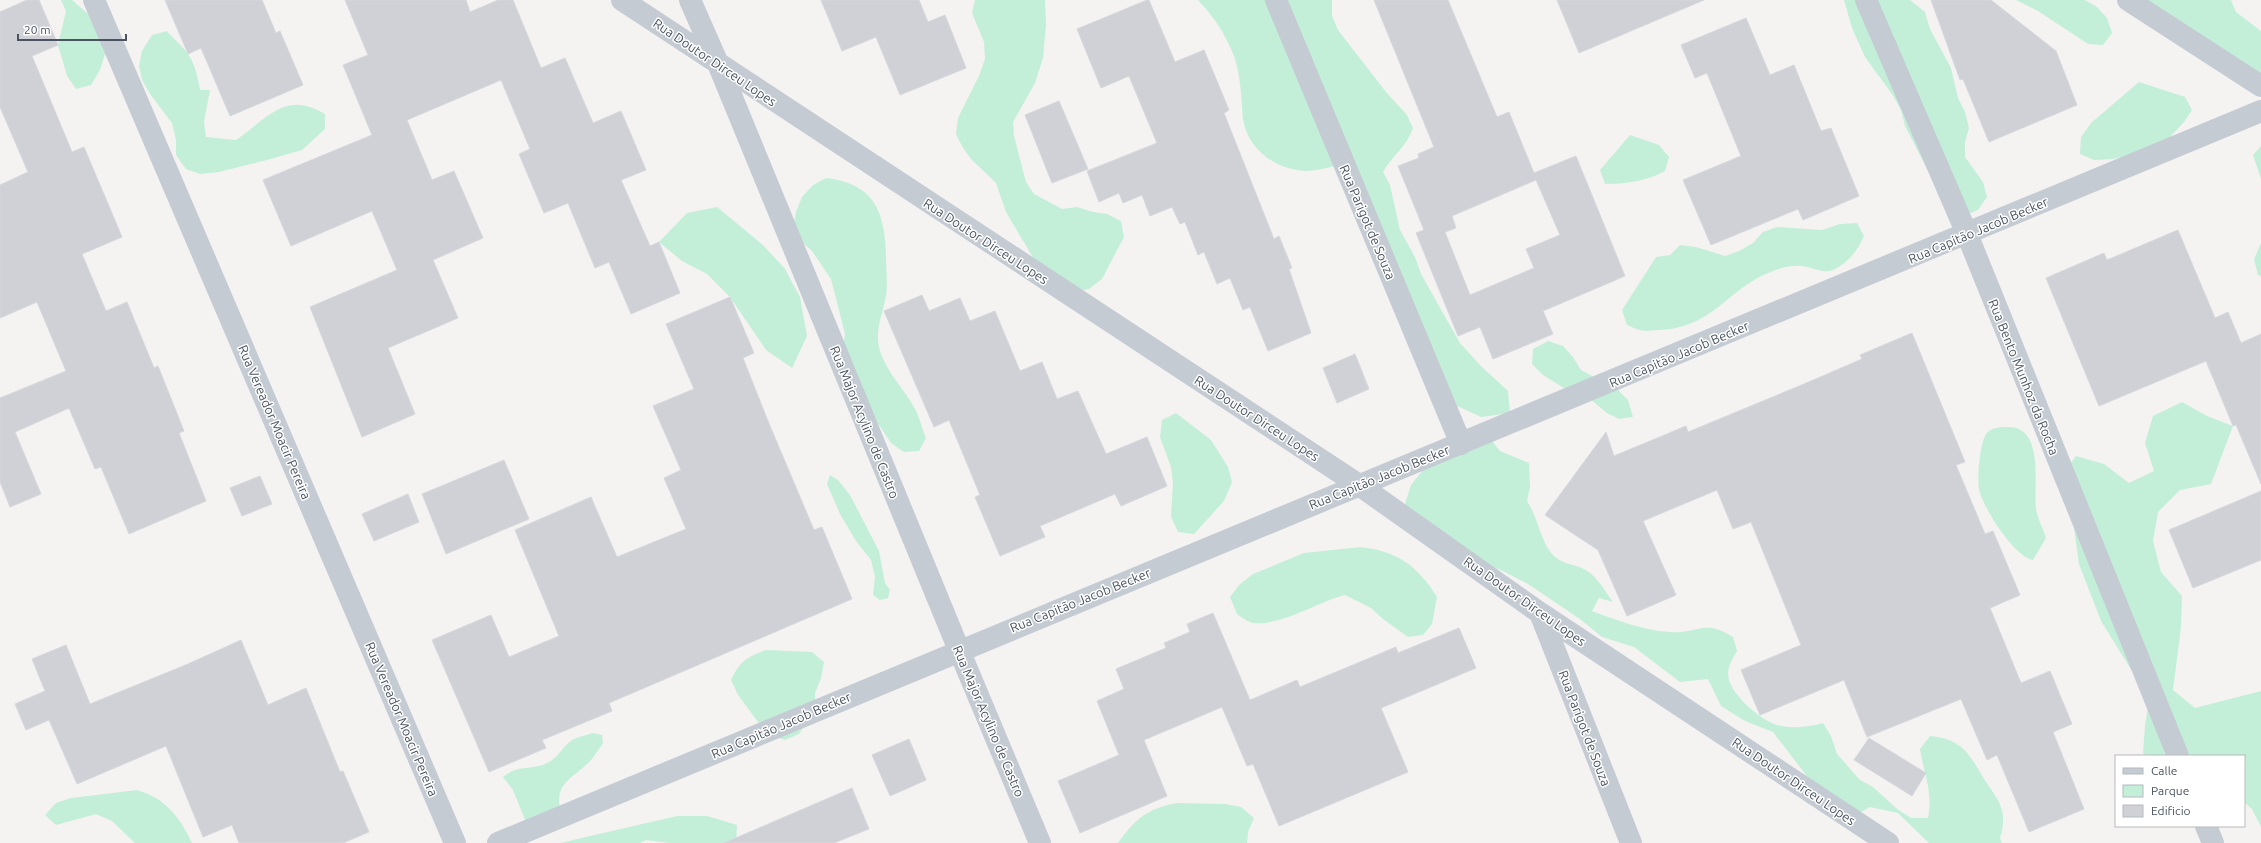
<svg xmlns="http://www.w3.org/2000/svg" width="2261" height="843" viewBox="0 0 2261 843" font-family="Ubuntu,sans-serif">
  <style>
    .green { fill: #c3efd9 }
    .building { fill: #cfd1d6; stroke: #d7d8dd; fill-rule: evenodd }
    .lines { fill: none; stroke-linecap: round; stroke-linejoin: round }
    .street { stroke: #c4cbd3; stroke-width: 22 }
    .labels { text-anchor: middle; stroke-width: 3; stroke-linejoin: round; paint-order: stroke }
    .street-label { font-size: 13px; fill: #4a5360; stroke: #fff }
  </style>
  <rect width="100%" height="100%" fill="#f4f3f2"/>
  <path class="green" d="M 61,0 L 72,0 L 94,19 L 105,54 L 100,70 L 91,85 L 76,89 L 67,76 L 58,45 L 66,11 Z
    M 975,0 L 1045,0 L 1046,25 L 1043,58 L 1035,83 L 1013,122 L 1014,136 L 1026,182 L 1034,194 L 1062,209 L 1077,207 L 1093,212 L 1107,214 L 1121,221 L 1124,237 L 1102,279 L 1089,289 L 1074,292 L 1038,266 L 1006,212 L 996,183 L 972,160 L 963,148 L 956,134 L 958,118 L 979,76 L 985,59 L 984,42 L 972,13 Z
    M 1198,0 L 1332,0 L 1332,16 L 1338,30 L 1386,92 L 1407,115 L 1413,128 C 1408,145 1392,156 1383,172 L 1390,185 L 1400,230 L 1415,257 L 1421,274 L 1460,343 L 1481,366 L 1508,391 L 1510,413 L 1481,417 L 1455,405 L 1335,166 C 1326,168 1315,171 1305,171 C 1275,169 1248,150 1243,119 C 1241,98 1241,79 1235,59 C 1227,36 1214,17 1198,0 Z
    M 1844,0 L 1910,0 L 1925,12 L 1930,29 L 1951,68 L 1958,98 L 1965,112 L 1969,128 L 1965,142 L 1965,157 L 1983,182 L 1987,197 L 1978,210 L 1964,216 L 1927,169 L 1905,126 L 1901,110 L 1892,94 L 1865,57 L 1852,28 Z
    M 2016,0 L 2085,0 L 2097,7 L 2107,18 L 2112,33 L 2103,45 L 2088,44 L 2038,11 Z
    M 2137,0 L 2231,0 L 2236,12 L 2261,31 L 2261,79 Z
    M 167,31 C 173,39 183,46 188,54 C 195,64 198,78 200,90 L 210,90 L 204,122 L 206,137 L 236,140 C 268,118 285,90 325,114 L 325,129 L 302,150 L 267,160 L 219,172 L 200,174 L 186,169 L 176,155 L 176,140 L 172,123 L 150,94 L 142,80 L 139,66 L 142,51 L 152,35 Z
    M 2139,82 L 2185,97 L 2192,110 L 2184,122 L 2159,149 L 2113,159 L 2094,160 L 2080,154 L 2081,137 L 2091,123 Z
    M 1630,135 L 1659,145 L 1669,157 L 1665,171 C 1647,181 1626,184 1605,184 L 1600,170 Z
    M 2261,146 L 2261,179 L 2253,155 Z
    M 826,178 C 875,184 885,212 886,257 C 886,270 888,283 886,296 C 883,313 875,330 879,347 C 885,371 904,388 915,409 C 920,418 922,429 926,438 L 919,451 L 904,452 L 891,443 L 873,416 L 843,349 L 845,334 L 831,279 L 812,251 L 802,242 L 793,228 L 796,212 L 802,197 L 813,185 Z
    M 717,207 L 763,245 L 785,269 L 800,297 L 807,336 L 792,368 L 766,350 L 730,297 L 707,274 L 682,261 L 659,242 L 687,213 Z
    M 1857,223 L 1864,236 C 1857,251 1850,261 1835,269 C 1825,275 1812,267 1802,266 C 1792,265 1783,267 1773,271 C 1727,288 1714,328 1659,330 C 1643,331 1642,332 1627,325 L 1622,310 L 1656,257 L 1670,255 L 1680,245 L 1696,247 L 1725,256 L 1739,251 L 1753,243 L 1763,232 L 1777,227 L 1822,230 L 1840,224 Z
    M 2261,243 L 2261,276 L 2258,275 L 2254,259 Z
    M 1548,341 L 1563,346 L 1573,357 L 1581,370 L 1617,389 L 1628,400 L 1633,417 L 1619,419 L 1607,413 L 1583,393 L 1567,390 L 1543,375 L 1532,364 L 1533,349 Z
    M 2182,402 L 2207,416 L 2233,426 L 2211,484 L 2180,490 L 2158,512 L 2153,541 L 2161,572 L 2182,596 L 2181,627 L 2173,690 L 2195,708 L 2261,691 L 2261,827 L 2252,809 L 2244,802 L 2244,756 L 2147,756 L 2143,753 L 2145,725 L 2150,694 L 2132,671 L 2101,621 L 2079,564 L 2071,506 L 2059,478 L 2076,456 L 2104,464 L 2129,483 L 2154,471 L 2145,443 L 2153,416 Z
    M 1176,413 L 1211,440 L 1228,467 L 1232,482 L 1224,501 L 1194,534 L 1178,532 L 1171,517 L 1173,483 L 1171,467 L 1160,437 L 1162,420 Z
    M 2009,427 C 2045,428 2033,486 2036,509 C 2038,520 2043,528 2046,538 L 2033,560 C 2014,557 1982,506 1979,489 C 1977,478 1980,443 1986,434 C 1991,427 2001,427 2009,427 Z
    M 1488,436 L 1500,451 L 1529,463 L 1530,487 L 1527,501 C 1538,517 1541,544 1554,556 C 1563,564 1572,564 1582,568 C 1596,574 1605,591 1613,602 L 1599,598 L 1592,611 C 1616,620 1643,630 1669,632 C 1698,635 1702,618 1733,637 L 1737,651 C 1732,660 1726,668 1729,680 C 1733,696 1762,721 1777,725 C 1792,729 1809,727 1823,723 L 1831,736 L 1837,754 L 1860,780 L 1873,787 L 1897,809 L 1911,818 L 1928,818 C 1933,791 1924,775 1920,749 L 1930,736 C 1964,739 1970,756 1986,782 C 2000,802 2008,812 2000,838 L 2002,843 L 1929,843 L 1898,813 L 1870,807 L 1852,817 L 1809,779 L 1773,732 L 1745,721 L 1721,706 L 1708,679 L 1680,682 L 1634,647 L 1602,637 L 1580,619 L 1528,584 L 1501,570 L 1472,561 L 1402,513 L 1411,485 L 1431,460 Z
    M 830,475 L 838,480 L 850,495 L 879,551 L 885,583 L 890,590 L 888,598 L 880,600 L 873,595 L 875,577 L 871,560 L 856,541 L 840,514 L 827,484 Z
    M 1361,547 C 1397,551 1418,566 1437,597 L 1432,624 L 1423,635 L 1408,637 L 1383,619 L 1371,608 L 1345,595 C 1317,602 1282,626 1253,623 C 1248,622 1241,617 1237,614 L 1230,597 L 1239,585 L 1253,574 L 1304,553 Z
    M 766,650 L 812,652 L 824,662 L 821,678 L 815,693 L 815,708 L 799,734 L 785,740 L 767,734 L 738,695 L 731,680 C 740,661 747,657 766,650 Z
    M 593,733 L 602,735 L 603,743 C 598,750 594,758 588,763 C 572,779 555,783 560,809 L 526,822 L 513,790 L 503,777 C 520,763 530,772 549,762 C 557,758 561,750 567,744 C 574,737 584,736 593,733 Z
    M 137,790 C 165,798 180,817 192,843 L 135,843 L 112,821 L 96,814 L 56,825 L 45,815 L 56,803 L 71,798 Z
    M 1176,803 L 1225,804 L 1241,807 L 1254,818 L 1248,832 L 1247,843 L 1118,843 C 1135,819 1147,809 1176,803 Z
    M 677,816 L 707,816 L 737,825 L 736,843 L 669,843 L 646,840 L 640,843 L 560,843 Z"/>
  <path class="building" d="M 27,0 L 39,0 L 58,45 L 32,56 L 72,152 L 84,147 L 122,237 L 82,254 L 106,311 L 127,302 L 154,368 L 158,366 L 184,431 L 179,433 L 206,501 L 129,534 L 101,467 L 95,469 L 69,408 L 15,432 L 41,494 L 10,507 L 0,482 L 0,398 L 66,371 L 37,302 L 0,318 L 0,185 L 28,172 L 0,107 L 0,12 Z
    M 165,0 L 262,0 L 276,33 L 280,31 L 303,85 L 230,116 L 201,48 L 188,54 Z
    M 345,0 L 466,0 L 470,12 L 498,0 L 513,0 L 541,68 L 565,58 L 593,123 L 621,111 L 646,170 L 621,180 L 650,246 L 659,242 L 680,293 L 631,314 L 609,262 L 595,268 L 568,203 L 544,213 L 519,154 L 530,149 L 501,80 L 407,120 L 432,180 L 454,171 L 483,238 L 433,260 L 458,318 L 388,348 L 415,414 L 362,437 L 310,307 L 397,270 L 372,211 L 291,246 L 263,180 L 372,135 L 343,65 L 368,55 Z
    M 821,0 L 919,0 L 928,22 L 945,15 L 966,68 L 900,95 L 876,37 L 842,51 Z
    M 1147,0 L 1149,0 L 1175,62 L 1204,50 L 1229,110 L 1224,113 L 1274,239 L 1279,236 L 1292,268 L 1289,269 L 1311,333 L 1268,351 L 1250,307 L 1243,310 L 1230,278 L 1217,284 L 1204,252 L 1198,255 L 1185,222 L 1180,224 L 1172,207 L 1150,216 L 1142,195 L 1123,203 L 1119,193 L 1099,202 L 1087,171 L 1157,143 L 1129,76 L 1101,88 L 1077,29 Z
    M 1374,0 L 1448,0 L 1497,117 L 1509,112 L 1534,173 L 1576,156 L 1625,276 L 1543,311 L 1553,334 L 1493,359 L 1480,327 L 1458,336 L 1416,233 L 1424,230 L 1398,166 L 1419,158 L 1418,154 L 1434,147 ZM 1536,180 L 1560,235 L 1526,249 L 1534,268 L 1470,295 L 1445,232 L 1456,228 L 1452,216 Z
    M 1557,0 L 1704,0 L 1579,53 Z
    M 1931,0 L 1991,0 L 2056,51 L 2077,105 L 1989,142 L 1963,79 L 1960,80 Z
    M 1746,18 L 1770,75 L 1794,65 L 1821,131 L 1831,128 L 1859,196 L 1803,220 L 1798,209 L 1711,245 L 1683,180 L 1741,156 L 1707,73 L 1695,78 L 1681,45 Z
    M 1059,101 L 1088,169 L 1052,183 L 1025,115 Z
    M 2178,230 L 2215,318 L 2228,312 L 2241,343 L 2261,334 L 2261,484 L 2236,425 L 2233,426 L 2206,361 L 2099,406 L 2046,278 L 2104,253 L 2107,260 Z
    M 922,295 L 929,311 L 960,298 L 970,321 L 995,311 L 1020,371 L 1042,362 L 1057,399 L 1078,391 L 1106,454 L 1147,437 L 1167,486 L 1121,506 L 1115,494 L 1040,526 L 1045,537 L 1000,556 L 975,497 L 980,495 L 949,420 L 934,427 L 884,311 Z
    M 730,297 L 754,353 L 743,358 L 768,421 L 814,530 L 822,527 L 852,599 L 609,703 L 612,711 L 542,740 L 546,748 L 489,772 L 432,640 L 491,615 L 509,657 L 559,636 L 515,530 L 591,497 L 617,557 L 686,529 L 664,478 L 681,470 L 653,406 L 694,389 L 666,324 Z
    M 1912,333 L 1965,462 L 1956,465 L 1985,534 L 1993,531 L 2020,595 L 1990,608 L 2021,683 L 2050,671 L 2072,724 L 2053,732 L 2084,809 L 2029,832 L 1997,755 L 1987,760 L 1961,699 L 1867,737 L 1844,680 L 1760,715 L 1741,670 L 1801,645 L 1751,522 L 1733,529 L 1717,490 L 1643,521 L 1676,595 L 1627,616 L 1598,550 L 1545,515 L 1606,432 L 1614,456 L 1686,426 L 1688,432 L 1804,384 L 1862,359 L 1860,355 Z
    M 1355,354 L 1369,389 L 1337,403 L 1323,368 Z
    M 504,460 L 529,519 L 446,554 L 422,494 Z
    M 260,476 L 272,504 L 242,516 L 230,488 Z
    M 2261,491 L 2261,560 L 2193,588 L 2169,530 Z
    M 408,494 L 419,522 L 374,541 L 362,514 Z
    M 1213,613 L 1250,700 L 1297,680 L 1300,687 L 1396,647 L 1398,653 L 1459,628 L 1476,668 L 1381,708 L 1408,772 L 1279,826 L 1253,764 L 1247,766 L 1222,707 L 1144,740 L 1167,796 L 1080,833 L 1058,781 L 1119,755 L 1097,701 L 1124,689 L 1116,669 L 1166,648 L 1164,643 L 1190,632 L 1187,624 Z
    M 241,640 L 268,705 L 306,688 L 340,772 L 343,771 L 369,832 L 343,843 L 239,843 L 232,825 L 203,837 L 166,746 L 77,784 L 49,720 L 26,730 L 15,704 L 45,691 L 32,659 L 66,645 L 90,704 L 188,664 Z
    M 1869,738 L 1926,773 L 1912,796 L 1854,760 Z
    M 909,739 L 926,780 L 890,796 L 872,755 Z
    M 852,788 L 869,829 L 834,843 L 724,843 Z"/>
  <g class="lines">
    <path class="street" d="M 94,0 L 455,843
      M 622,0 L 1359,485 L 1540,613 L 1888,843
      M 690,0 L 719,66 L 959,650 L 1040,843
      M 1276,0 L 1461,444
      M 1866,0 L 1967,234 L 2178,756
      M 2128,0 L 2261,86
      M 1540,613 L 1631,843
      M 2206,826 L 2213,843
      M 498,843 L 2261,111"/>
  </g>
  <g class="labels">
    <g class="street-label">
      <text transform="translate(715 62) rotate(34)" y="5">Rua Doutor Dirceu Lopes</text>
      <text transform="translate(1368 222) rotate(67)" y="5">Rua Parigot de Souza</text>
      <text transform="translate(1978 230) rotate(-23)" y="5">Rua Capitão Jacob Becker</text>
      <text transform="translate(986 241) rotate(33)" y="5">Rua Doutor Dirceu Lopes</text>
      <text transform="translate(1679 354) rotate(-23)" y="5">Rua Capitão Jacob Becker</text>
      <text transform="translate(2024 377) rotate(68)" y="5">Rua Bento Munhoz da Rocha</text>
      <text transform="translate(1257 418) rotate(33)" y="5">Rua Doutor Dirceu Lopes</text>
      <text transform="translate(275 422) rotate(67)" y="5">Rua Vereador Moacir Pereira</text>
      <text transform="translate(865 422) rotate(68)" y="5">Rua Major Acylino de Castro</text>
      <text transform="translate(1379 477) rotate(-22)" y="5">Rua Capitão Jacob Becker</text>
      <text transform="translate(1080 600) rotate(-22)" y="5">Rua Capitão Jacob Becker</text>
      <text transform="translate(1525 601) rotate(35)" y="5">Rua Doutor Dirceu Lopes</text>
      <text transform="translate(402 719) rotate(67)" y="5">Rua Vereador Moacir Pereira</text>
      <text transform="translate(989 721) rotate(67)" y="5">Rua Major Acylino de Castro</text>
      <text transform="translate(781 725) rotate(-23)" y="5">Rua Capitão Jacob Becker</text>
      <text transform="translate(1585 728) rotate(69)" y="5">Rua Parigot de Souza</text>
      <text transform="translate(1794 781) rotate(34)" y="5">Rua Doutor Dirceu Lopes</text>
    </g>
  </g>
  <rect x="2115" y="755" width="130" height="72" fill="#ffffff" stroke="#b7babf"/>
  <rect x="2123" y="768" width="20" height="6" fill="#c4cbd3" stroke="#b7babf"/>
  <text x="2151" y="775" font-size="12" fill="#4a5360">Calle</text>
  <rect x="2123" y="785" width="20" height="12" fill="#c3efd9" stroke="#b7babf"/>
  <text x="2151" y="795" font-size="12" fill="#4a5360">Parque</text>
  <rect x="2123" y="805" width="20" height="12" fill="#cfd1d6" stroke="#b7babf"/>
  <text x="2151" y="815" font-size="12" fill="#4a5360">Edificio</text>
  <path d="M18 34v6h108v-6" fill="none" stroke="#4a5360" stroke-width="2"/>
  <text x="24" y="34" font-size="12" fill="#4a5360" stroke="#ffffff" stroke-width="3" paint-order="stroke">20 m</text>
</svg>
